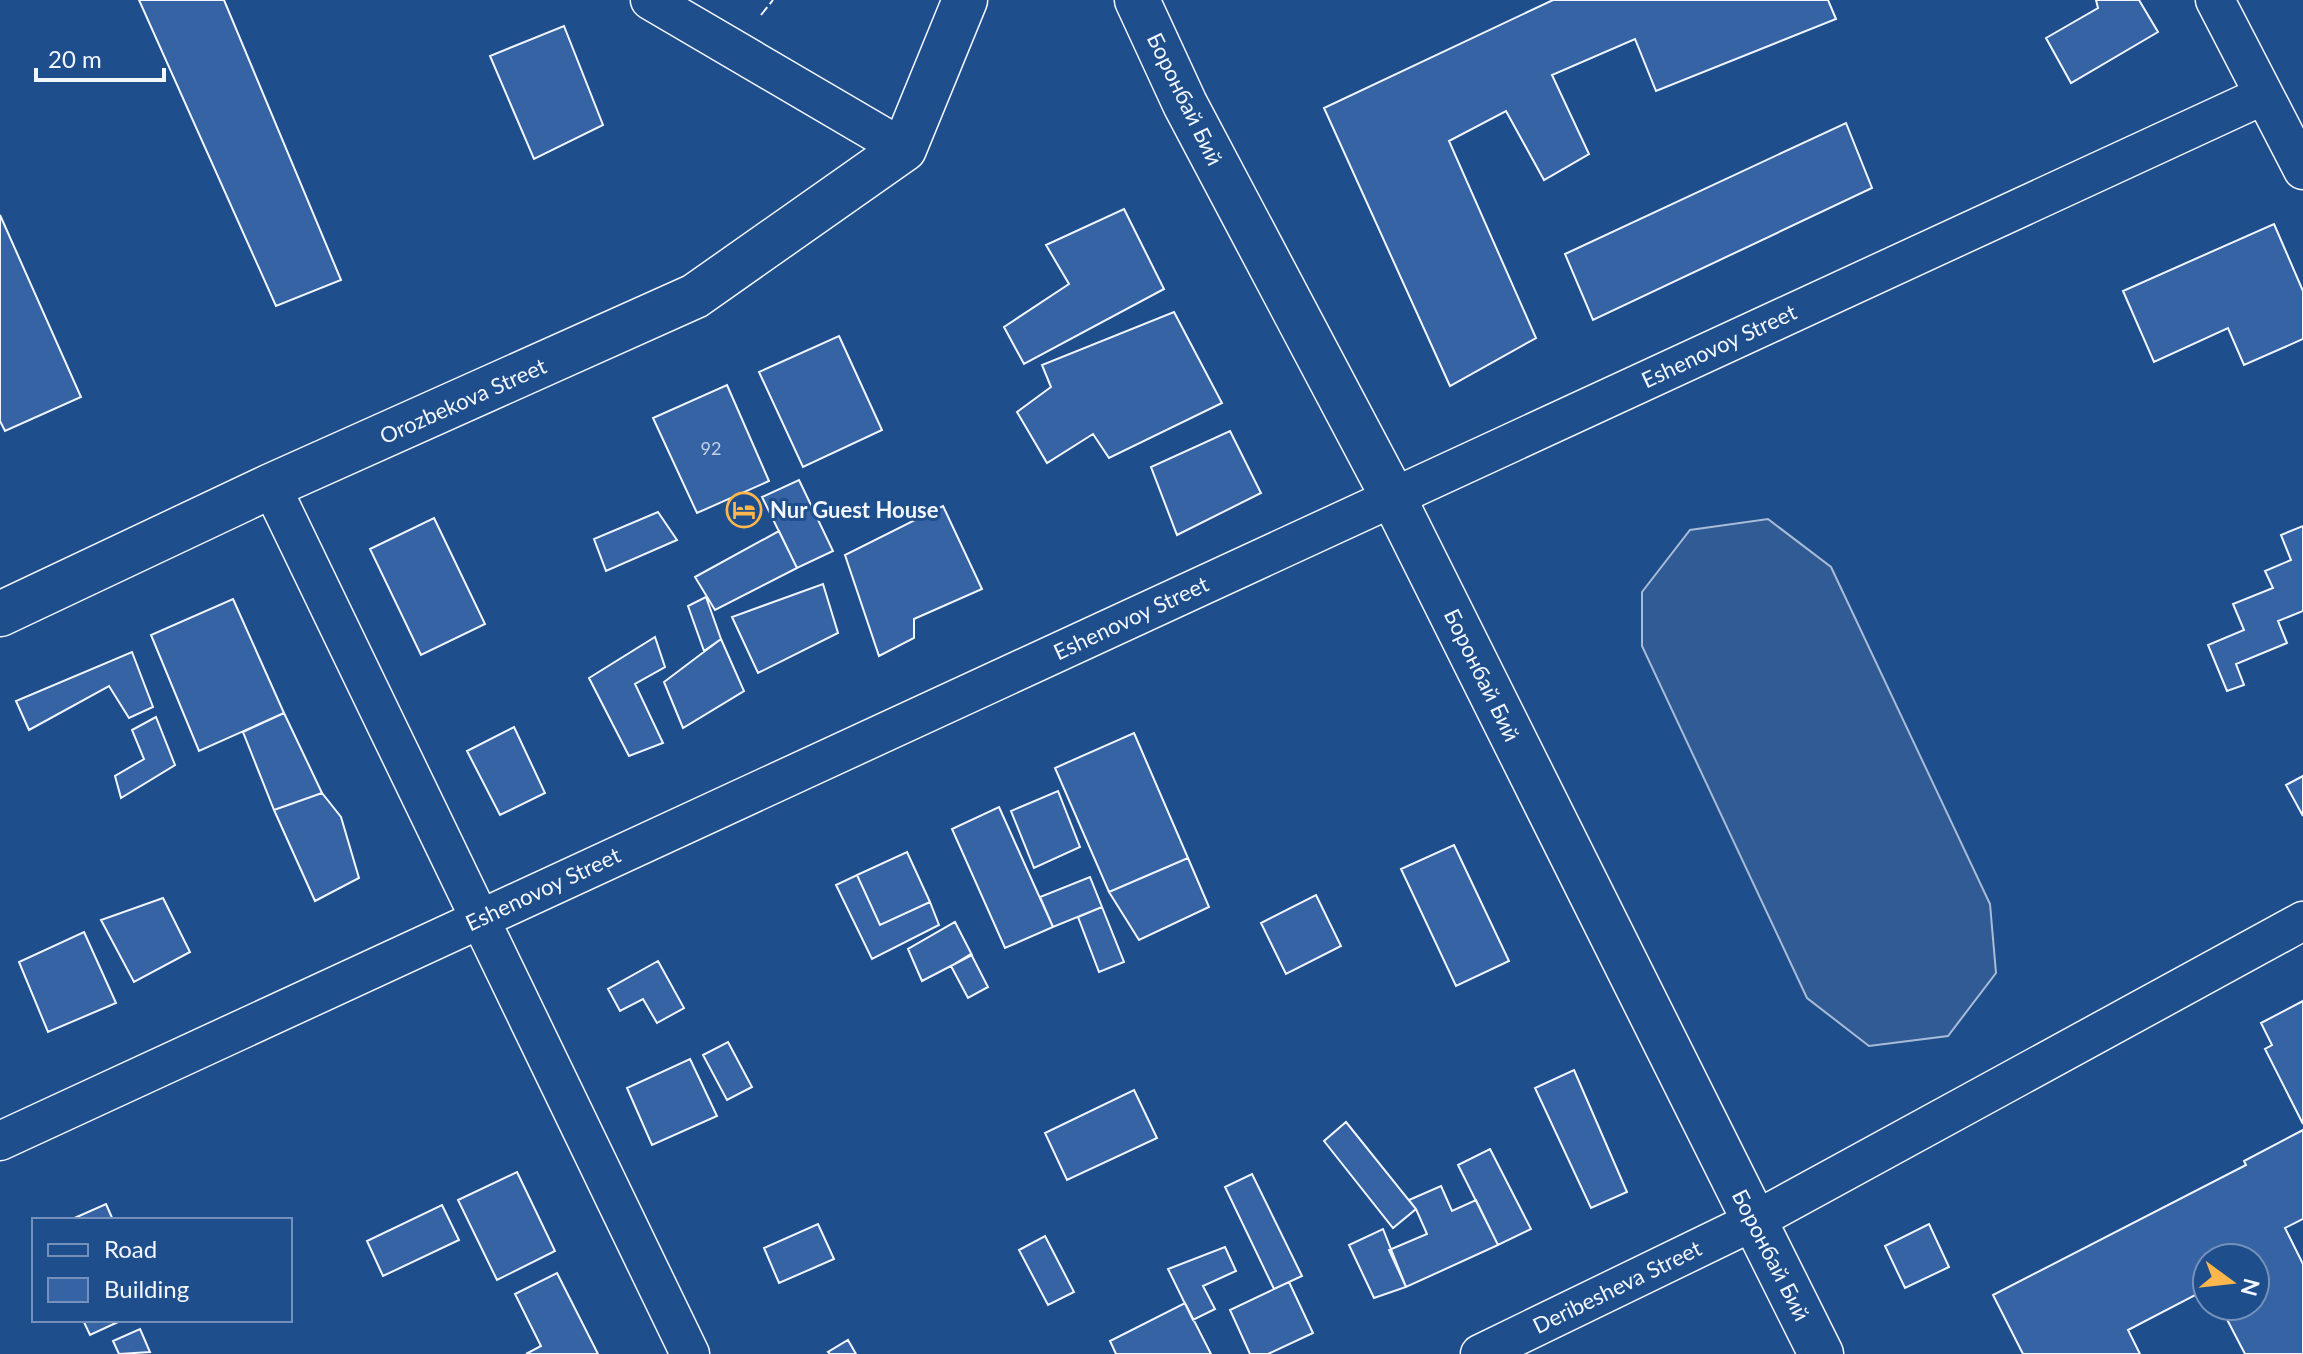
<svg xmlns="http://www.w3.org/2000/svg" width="2303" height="1354" viewBox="0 0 2303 1354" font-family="Lato,sans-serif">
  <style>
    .built { fill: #305b95; stroke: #a8bbd7; stroke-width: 2 }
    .building { fill: #3563a3; stroke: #f2f6ff; stroke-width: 2 }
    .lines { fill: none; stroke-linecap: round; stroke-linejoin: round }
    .street-casing { stroke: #f2f6ff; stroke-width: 41 }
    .secondary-casing { stroke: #f2f6ff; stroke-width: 47 }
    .street { stroke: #1f4e8c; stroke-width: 38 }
    .secondary { stroke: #1f4e8c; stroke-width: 44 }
    .fence { stroke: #f2f6ff; stroke-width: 2; stroke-dasharray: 10 4; stroke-linecap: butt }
    .labels { text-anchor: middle; stroke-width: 6; stroke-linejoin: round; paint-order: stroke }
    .number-label { font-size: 18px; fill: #c3d1e8 }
    .street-label { font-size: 22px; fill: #f2f6ff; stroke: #1f4e8c }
    .poi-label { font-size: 22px; font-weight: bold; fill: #f2f6ff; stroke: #1f4e8c; text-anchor: start }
  </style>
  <rect width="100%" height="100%" fill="#1f4e8c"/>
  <path class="built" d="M 1768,519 L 1831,567 L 1990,904 L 1996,973 L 1948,1036 L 1869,1046 L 1807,998 L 1642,646 L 1642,592 L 1690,530 Z"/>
  <path class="building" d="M 139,0 L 224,0 L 341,280 L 276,306 Z
    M 1553,0 L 1828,0 L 1836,19 L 1656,91 L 1635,39 L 1552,75 L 1589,154 L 1544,180 L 1506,111 L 1449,141 L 1536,338 L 1450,386 L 1324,108 Z
    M 2096,0 L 2139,0 L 2158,32 L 2071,83 L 2046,38 L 2098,8 Z
    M 564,26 L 603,125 L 534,159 L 490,56 Z
    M 1846,123 L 1872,188 L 1593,320 L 1565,254 Z
    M 1124,209 L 1164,289 L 1024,364 L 1004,327 L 1069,284 L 1046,245 Z
    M 0,215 L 81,397 L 5,431 L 0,421 Z
    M 2274,224 L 2303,291 L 2303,339 L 2244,365 L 2228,328 L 2154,362 L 2123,291 Z
    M 1174,312 L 1222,403 L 1109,458 L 1093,434 L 1047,463 L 1017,412 L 1051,387 L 1042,365 Z
    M 839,336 L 882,430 L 803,467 L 759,372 Z
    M 727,385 L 769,481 L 697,513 L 653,418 Z
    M 1230,431 L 1261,493 L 1177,535 L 1151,467 Z
    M 799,480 L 833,551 L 797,568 L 762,497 Z
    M 943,506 L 982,589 L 914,619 L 914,638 L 879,656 L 845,555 Z
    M 658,512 L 677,540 L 606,571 L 594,539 Z
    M 434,518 L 485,624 L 421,655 L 370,549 Z
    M 2303,526 L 2303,611 L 2278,621 L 2287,643 L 2236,664 L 2244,685 L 2227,691 L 2208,645 L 2244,630 L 2233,604 L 2273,588 L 2265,571 L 2291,560 L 2281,535 Z
    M 779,531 L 797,568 L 715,610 L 695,577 Z
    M 823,584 L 838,633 L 758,673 L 732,617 Z
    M 706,597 L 721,639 L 704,651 L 688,606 Z
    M 233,599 L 284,713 L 199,751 L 151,635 Z
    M 655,637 L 665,667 L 635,684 L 663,743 L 629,756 L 589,678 Z
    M 721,639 L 744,691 L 683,728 L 664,682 Z
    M 132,652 L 153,707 L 129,718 L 109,686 L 29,730 L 16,701 Z
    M 284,713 L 322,793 L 274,810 L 243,732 Z
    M 156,717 L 175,765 L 121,798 L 115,776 L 144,759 L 132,730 Z
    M 514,727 L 545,793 L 500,815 L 467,751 Z
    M 1134,733 L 1188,858 L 1109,892 L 1055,768 Z
    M 2303,776 L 2303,816 L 2286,785 Z
    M 1058,791 L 1080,847 L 1034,868 L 1011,811 Z
    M 322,793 L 341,817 L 359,878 L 315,901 L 274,810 Z
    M 999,807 L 1053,927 L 1005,948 L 952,829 Z
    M 1454,845 L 1509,961 L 1456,986 L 1401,869 Z
    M 907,852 L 930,902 L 880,925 L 857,875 Z
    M 1188,858 L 1209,907 L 1139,940 L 1109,892 Z
    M 857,875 L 880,925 L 930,902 L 939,925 L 872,959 L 836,885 Z
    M 1090,877 L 1102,907 L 1053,927 L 1040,897 Z
    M 1316,895 L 1341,946 L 1286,974 L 1261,923 Z
    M 163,898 L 190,952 L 134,982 L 101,920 Z
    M 1102,907 L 1124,962 L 1099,972 L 1078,917 Z
    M 955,922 L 972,955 L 922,981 L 908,949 Z
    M 84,932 L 116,1003 L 48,1032 L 19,962 Z
    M 971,954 L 988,987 L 968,998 L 951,966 Z
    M 658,961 L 684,1008 L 657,1023 L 643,999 L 620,1011 L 608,989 Z
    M 2303,1001 L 2303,1124 L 2265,1049 L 2272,1045 L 2261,1023 Z
    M 728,1042 L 752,1087 L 727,1100 L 703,1055 Z
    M 690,1059 L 717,1116 L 652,1145 L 627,1088 Z
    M 1574,1070 L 1627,1192 L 1591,1208 L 1535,1088 Z
    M 1134,1090 L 1157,1138 L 1067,1180 L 1045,1133 Z
    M 1346,1122 L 1416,1209 L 1393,1228 L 1324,1141 Z
    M 2303,1130 L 2303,1219 L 2285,1228 L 2303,1264 L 2303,1354 L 2245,1354 L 2220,1306 L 2255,1306 L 2255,1258 L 2207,1258 L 2207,1289 L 2128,1330 L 2140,1354 L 2023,1354 L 1993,1295 L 2246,1165 L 2244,1161 Z
    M 1490,1149 L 1531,1229 L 1498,1245 L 1458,1165 Z
    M 517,1172 L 555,1251 L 497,1280 L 458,1200 Z
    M 1252,1174 L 1302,1276 L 1274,1289 L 1225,1187 Z
    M 1441,1186 L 1452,1211 L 1476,1200 L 1498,1245 L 1406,1287 L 1389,1250 L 1427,1234 L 1416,1209 L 1409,1200 Z
    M 106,1204 L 113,1220 L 70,1220 Z
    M 442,1205 L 459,1240 L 383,1276 L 367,1241 Z
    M 818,1224 L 834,1259 L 779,1283 L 764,1248 Z
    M 1929,1224 L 1949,1267 L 1905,1288 L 1885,1246 Z
    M 1383,1229 L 1406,1287 L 1374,1298 L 1349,1245 Z
    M 1045,1236 L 1074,1292 L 1048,1305 L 1019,1250 Z
    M 1225,1247 L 1236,1271 L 1203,1286 L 1215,1309 L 1193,1320 L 1168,1269 Z
    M 557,1273 L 598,1354 L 526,1354 L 541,1346 L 515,1294 Z
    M 1289,1282 L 1313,1333 L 1268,1354 L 1250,1354 L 1230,1310 Z
    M 1185,1303 L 1211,1354 L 1116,1354 L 1110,1341 Z
    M 83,1320 L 118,1320 L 118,1322 L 90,1335 Z
    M 140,1329 L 150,1352 L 119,1354 L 113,1341 Z
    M 848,1340 L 856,1354 L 830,1354 L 828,1352 Z"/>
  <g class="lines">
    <g class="street-casing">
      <path id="street" d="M 650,0 L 904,149
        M 2215,0 L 2303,170
        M 271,486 L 690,1354
        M 0,1141 L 2262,96
        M 1480,1354 L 1754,1221 L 2303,921"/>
    </g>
    <g class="secondary-casing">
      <path id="secondary" d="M 1137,0 L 1185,104 L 1393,497 L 1821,1354
        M 0,614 L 271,486 L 695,296 L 904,149 L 965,0"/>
    </g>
    <use href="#street" class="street"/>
    <use href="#secondary" class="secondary"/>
    <path class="fence" d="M 761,15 L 773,0"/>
  </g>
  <defs>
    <g id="hotel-ring" transform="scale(1.8)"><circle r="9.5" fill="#1f4e8c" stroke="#ffb74d" stroke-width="1.5"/><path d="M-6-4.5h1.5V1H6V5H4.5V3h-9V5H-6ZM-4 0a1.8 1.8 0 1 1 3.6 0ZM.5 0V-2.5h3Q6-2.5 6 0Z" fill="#ffb74d"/></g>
  </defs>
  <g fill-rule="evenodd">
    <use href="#hotel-ring" x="744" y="510"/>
  </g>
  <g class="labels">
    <g class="number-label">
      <text x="711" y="455">92</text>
    </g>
    <g class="street-label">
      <text transform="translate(1185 99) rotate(64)" y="8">Боронбай Бий</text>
      <text transform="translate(1719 346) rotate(-25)" y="8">Eshenovoy Street</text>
      <text transform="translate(463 401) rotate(-24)" y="8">Orozbekova Street</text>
      <text transform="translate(1131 618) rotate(-25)" y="8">Eshenovoy Street</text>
      <text transform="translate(1482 675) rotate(64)" y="8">Боронбай Бий</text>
      <text transform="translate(543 889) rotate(-25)" y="8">Eshenovoy Street</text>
      <text transform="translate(1771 1255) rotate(63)" y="8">Боронбай Бий</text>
      <text transform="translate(1617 1287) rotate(-26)" y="8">Deribesheva Street</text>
    </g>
    <g class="poi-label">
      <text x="770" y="518">Nur Guest House</text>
    </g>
  </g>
  <rect x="32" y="1218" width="260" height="104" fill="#1f4e8c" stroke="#7391ba" stroke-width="2"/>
  <rect x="48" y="1244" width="40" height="12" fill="#1f4e8c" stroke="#7391ba" stroke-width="2"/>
  <text x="104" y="1258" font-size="24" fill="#f2f6ff">Road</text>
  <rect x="48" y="1278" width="40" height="24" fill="#3563a3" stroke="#7391ba" stroke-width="2"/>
  <text x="104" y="1298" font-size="24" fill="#f2f6ff">Building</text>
  <g transform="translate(2231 1282) rotate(105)"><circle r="38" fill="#1f4e8c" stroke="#7391ba" stroke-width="2"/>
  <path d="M0-6L14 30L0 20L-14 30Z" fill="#ffb74d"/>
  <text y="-12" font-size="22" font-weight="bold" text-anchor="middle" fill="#f2f6ff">N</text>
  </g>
  <path d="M36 68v12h128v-12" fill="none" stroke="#f2f6ff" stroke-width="4"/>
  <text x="48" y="68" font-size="24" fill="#f2f6ff" stroke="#1f4e8c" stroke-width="6" paint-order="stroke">20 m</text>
</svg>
